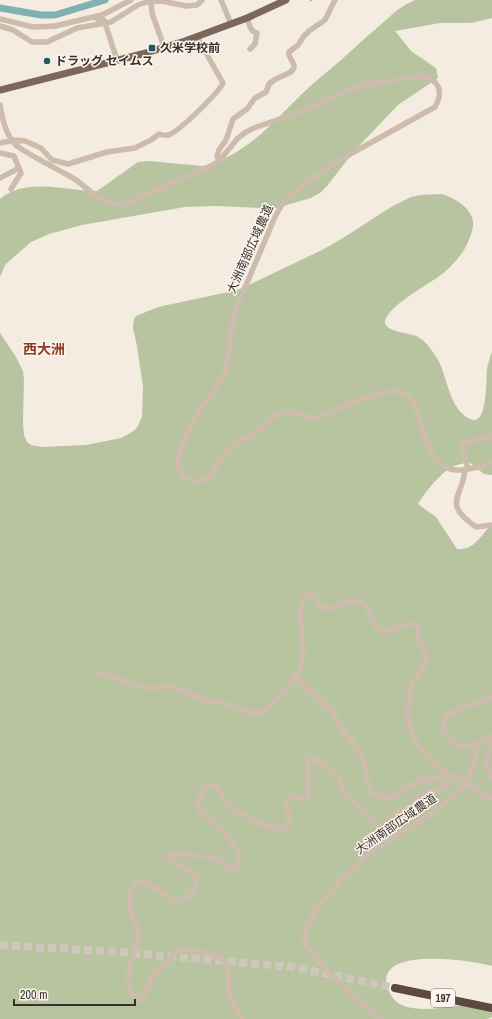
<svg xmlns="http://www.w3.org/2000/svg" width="492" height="1019" viewBox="0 0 492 1019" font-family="'Archivo Narrow','Noto Sans JP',sans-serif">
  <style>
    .green { fill: #b8c4a0 }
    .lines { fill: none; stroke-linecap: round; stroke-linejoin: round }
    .stream { stroke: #7fb0b2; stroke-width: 1 }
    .river { stroke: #7fb0b2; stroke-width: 7 }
    .highway-tunnel { stroke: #cfc6bd; stroke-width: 8; stroke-dasharray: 8 4; stroke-linecap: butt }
    .minor { stroke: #cdbbac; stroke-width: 5.5 }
    .major { stroke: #7d675c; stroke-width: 7 }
    .highway { stroke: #5c4a42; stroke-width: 8 }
    .poi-dot { fill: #1f5a5e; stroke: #fbf5ee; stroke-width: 1.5 }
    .labels { text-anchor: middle; stroke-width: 3; stroke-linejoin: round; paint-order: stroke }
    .shield { fill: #fbf5ee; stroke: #756b66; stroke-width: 1 }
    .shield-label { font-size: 11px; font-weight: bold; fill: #3b302b }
    .poi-label { font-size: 12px; font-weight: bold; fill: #3b302b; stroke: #fbf5ee; text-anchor: start }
    .street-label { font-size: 12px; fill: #3b302b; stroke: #fbf5ee }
    .quarter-label { font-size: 14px; font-weight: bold; fill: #8c3b22; stroke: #fbf5ee }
  </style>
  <rect width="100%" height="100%" fill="#f4ebe1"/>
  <path class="green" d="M 415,0 L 492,0 L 492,18 L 471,23 L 440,23 L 395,31 L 411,51 L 436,68 L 438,78 L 398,105 L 355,150 L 327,186 L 320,193 L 311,198 L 276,208 L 260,208 L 216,206 L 185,207 L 82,225 L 49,234 L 31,242 L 16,255 L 5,265 L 0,277 L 0,199 C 21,181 53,187 79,190 C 85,190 90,191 97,191 L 138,162 L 149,161 L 203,166 C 246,156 274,121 305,91 C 312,84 320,78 328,71 C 343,59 357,45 371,33 C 386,21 397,7 415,0 Z
    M 441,194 C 453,197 467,205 472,217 C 474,223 473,228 471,234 C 466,252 452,267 438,277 C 427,285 388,306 385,321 C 384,333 412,333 418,337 C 427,342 433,352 438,360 C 448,378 449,409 470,419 C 488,428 486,379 487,369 C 488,363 490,357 492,352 L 492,475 L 484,474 L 469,462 C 461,464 453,465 447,470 C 437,478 424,493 418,504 L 436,517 L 457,549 C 474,551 481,535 492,524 L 492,966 C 472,960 376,946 387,986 C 390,995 394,1002 404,1006 C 431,1015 464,1000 492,1006 L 492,1017 L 487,1019 L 0,1019 L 0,333 L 16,357 L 23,371 L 24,380 L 23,422 L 24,435 L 27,442 L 31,445 L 42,447 L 86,445 L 121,438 L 132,432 L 137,428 L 142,417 L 143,387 L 137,346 L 133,328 L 134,319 L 136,316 L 158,307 L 238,290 L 322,250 L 343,238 L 391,207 L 411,197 L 421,195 Z"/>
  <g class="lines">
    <path class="stream" d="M 310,1 L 312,0"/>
    <path class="river" d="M 0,8 L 41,15 L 55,15 L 105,0"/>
    <path class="highway-tunnel" d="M 0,945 L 119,952 L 294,967 L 395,988"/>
    <path class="minor" d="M 221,0 L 231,24
      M 151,1 L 152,13 L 164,47
      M 95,18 L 104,20 L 117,60
      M 247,18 C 249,23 250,32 257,33 L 255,44 L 250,49
      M 0,19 L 33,27 L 55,26 L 102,15 L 131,0
      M 0,26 L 13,30 L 32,42 L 47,42 L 77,28 L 111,22 L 138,5 L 147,2 L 162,1 L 186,6 L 197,5 L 202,0
      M 0,105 C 3,121 5,134 17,146 C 34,158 54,167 73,178 C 85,185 96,200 111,203 C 119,206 127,203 134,200 L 213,165 L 219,161 L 238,138 L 246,132 L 254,128 L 303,111 L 351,89 L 364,85 L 421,76 C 439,79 444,91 435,107 L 345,157 L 328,167 L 292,194 L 281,206 L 275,217 L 235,311 C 230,331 231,356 224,374 C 219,386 210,396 202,407 C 194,419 187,433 182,447 C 177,460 175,475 191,480 C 196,482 201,482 205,479 C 216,473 219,459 227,450 C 237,440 252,437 263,427 C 268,422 272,416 279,414 C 292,409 304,418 317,418 C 336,410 381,387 400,392 C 407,394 411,399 414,404 C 420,419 427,451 438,462 C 443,467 449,469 455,470 C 467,471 480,466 492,463
      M 0,143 L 16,140 L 25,141 L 41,148 L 52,160 L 68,164 L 107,152 L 135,148 L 151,140 L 159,134 C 162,135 165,136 168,135 C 178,133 219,92 223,83 L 197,37
      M 0,153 L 14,156 L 19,168 L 0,178
      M 219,161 L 217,156 L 219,150 L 226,140 L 233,119 L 247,109 L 255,98 L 266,92 L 269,84 L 274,80 L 291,72 L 294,68 L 294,65 L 289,55 L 289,52 L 298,45 L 304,36 L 309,31 L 325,20 L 335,0
      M 11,189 L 21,173 L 19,168
      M 465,469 C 463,498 441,502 476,527 L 492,525
      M 468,469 L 462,447 L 463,443 L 492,436
      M 99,673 C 106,675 113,676 119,679 C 126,681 132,685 139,687 C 149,690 161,686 172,687 C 184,689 192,696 203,699 C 211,702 219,702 227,704 C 237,707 248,715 259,713 C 269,711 298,676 301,666 C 309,643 292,618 306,594 L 312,593 L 321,606 L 328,610 L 349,601 L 361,602 L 366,606 L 375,626 L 381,632 L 386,632 L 411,623 L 414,624 L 418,628 L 419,638 L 426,658 L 425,666 L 413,681 L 410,689 L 408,713 L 409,724 L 413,735 L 418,745 L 428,758 L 447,774 L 459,778 L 486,797 L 491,798 L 492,797
      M 296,677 L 335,715 L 342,730 L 356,745 L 363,760 L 369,789 L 374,794 L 386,798 L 397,795 L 414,783 L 420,781 L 438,778 L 447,774
      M 492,697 C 479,705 461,705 449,714 C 437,724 447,744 460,745 C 475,747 479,742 492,736
      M 491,736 L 486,765 L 492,779
      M 242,1019 C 238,1010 230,1000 229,991 C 228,982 231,968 225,961 C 220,956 190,948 183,949 C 183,949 178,951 177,951 C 171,954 169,959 167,965 L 156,970 L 151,979 L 142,999 L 138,1000 C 116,982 137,954 139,934 C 139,928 135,922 133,917 C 129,909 128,890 135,884 C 152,869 173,924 195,888 C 198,883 197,880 194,874 L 167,858 L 168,855 C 174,852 215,857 221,861 C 226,863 228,868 234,869 C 237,865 240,859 239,854 C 234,841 209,820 199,810 C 196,801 203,786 212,784 C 220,789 223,798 230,805 C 237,813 273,833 283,828 C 285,827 286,825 288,824 L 289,817 L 286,799 L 289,796 C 295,797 300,800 306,800 L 308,798 L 308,760 L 310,757 L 312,757 L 326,768 L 338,775 L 343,791 L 349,799 L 365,811 L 380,828 L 385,826 L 396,814 L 413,805 L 423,792 L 429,790 L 439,792 L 449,780 L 454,777
      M 380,1019 C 366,1010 354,996 342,985 C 333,977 308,952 305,942 C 302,932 311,919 316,911 C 331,889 350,868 372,852 C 395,836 420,823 442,805 C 451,799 461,792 466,782 C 473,771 476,758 476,745"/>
    <path class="major" d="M 0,90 L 146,53 L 185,41 L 247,18 L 286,0"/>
    <path class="highway" d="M 395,988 L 492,1008"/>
  </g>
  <g class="poi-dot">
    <rect x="148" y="44" width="8" height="8" rx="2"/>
    <circle cx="47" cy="61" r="4"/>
  </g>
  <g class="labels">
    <rect class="shield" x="431" y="989" width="24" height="18" rx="3"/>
    <g class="shield-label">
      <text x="443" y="1002">197</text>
    </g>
    <g class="poi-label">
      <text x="160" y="52">久米学校前</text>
      <text x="55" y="65">ドラッグ セイムス</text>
    </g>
    <g class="street-label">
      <text transform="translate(250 249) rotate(-66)" y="4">大洲南部広域農道</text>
      <text transform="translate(396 824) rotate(-35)" y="4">大洲南部広域農道</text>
    </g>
    <g class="quarter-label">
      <text x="44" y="354">西大洲</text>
    </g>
  </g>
  <path d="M14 999v6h121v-6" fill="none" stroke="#3b302b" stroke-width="2"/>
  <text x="20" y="999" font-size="12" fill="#3b302b" stroke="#fbf5ee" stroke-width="3" paint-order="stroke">200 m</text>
</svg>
